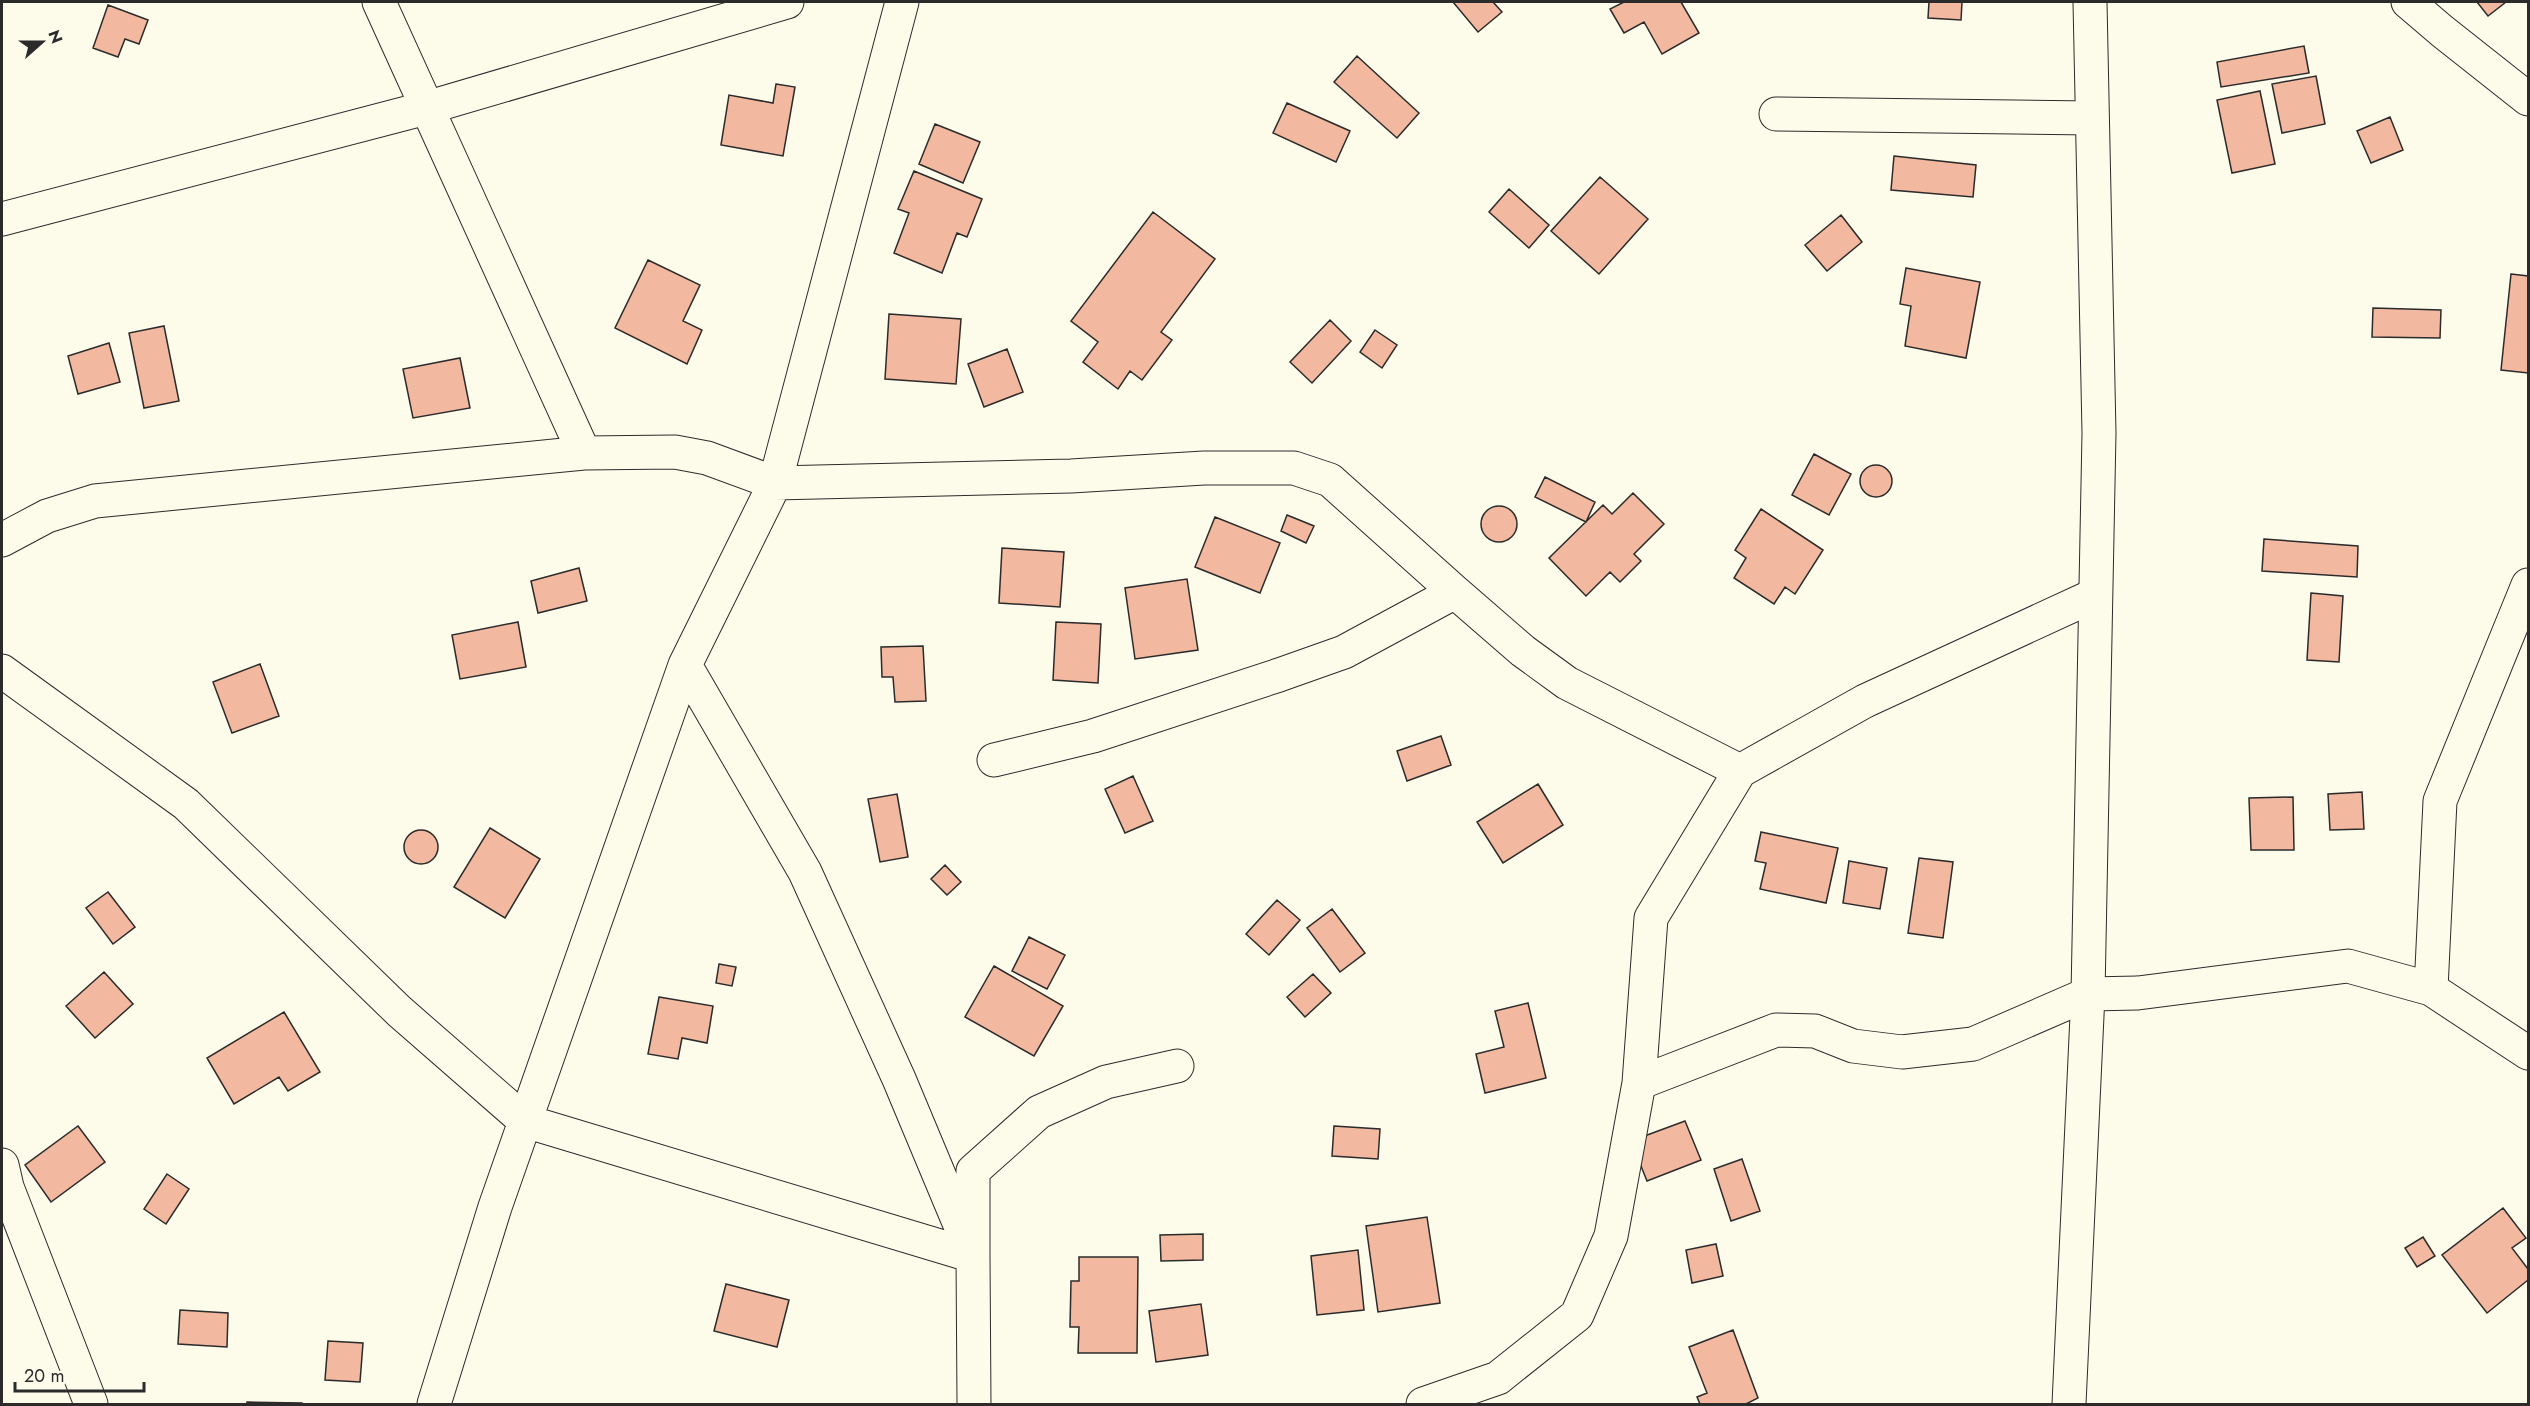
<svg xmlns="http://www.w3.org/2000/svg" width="2530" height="1406" viewBox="0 0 2530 1406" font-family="Jost,sans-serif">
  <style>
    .building { fill: #f2b8a0; stroke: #2b2b2b; stroke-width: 1.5 }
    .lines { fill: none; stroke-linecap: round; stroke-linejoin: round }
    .minor-casing { stroke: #2b2b2b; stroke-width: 35 }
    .secondary-casing { stroke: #2b2b2b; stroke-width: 35 }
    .minor { stroke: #fdfbea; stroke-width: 33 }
    .secondary { stroke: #fdfbea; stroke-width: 33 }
  </style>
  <rect width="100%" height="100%" fill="#fdfbea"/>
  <path class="building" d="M 1453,2 L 1493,2 L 1502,12 L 1478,32 Z
    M 1624,2 L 1681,2 L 1699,33 L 1662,54 L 1644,22 L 1624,33 L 1610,9 Z
    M 1929,2 L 1962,2 L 1961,20 L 1928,18 Z
    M 2477,2 L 2506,2 L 2488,16 Z
    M 108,5 L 148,20 L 139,44 L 125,39 L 118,57 L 93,48 Z
    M 2304,46 L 2309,73 L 2221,87 L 2217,62 Z
    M 1357,56 L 1419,113 L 1397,138 L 1334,82 Z
    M 2316,76 L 2325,124 L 2282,133 L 2272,84 Z
    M 776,84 L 795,87 L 783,156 L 721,145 L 729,95 L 773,103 Z
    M 2260,91 L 2275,164 L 2232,173 L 2217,100 Z
    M 1287,103 L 1350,131 L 1336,162 L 1273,133 Z
    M 2390,117 L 2403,150 L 2371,163 L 2357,131 Z
    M 935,124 L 980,142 L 963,183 L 919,164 Z
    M 1894,156 L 1976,165 L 1973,197 L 1891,190 Z
    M 914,171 L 982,199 L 967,237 L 957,233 L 942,273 L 894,253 L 909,213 L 898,209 Z
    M 1600,177 L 1648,219 L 1599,274 L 1551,231 Z
    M 1509,189 L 1549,225 L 1529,248 L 1489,212 Z
    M 1153,212 L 1215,259 L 1161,332 L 1172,340 L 1142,380 L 1130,371 L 1118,389 L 1083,362 L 1098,342 L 1071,321 Z
    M 1841,215 L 1862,242 L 1827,271 L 1805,245 Z
    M 648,260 L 700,285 L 683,321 L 702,330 L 687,364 L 615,328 Z
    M 1906,268 L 1980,282 L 1966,358 L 1905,346 L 1911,306 L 1900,304 Z
    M 2511,274 L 2528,276 L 2528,373 L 2501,370 Z
    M 2373,308 L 2441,310 L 2440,338 L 2372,337 Z
    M 889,314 L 961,319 L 956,384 L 885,379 Z
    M 1330,320 L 1351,341 L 1312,383 L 1290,362 Z
    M 164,326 L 179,401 L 144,408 L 129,333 Z
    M 1375,330 L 1397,345 L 1382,368 L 1360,352 Z
    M 109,343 L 120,382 L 78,394 L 68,356 Z
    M 1007,349 L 1023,392 L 984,407 L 968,364 Z
    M 460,358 L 470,408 L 413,418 L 403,369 Z
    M 1814,454 L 1851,474 L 1829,515 L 1792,495 Z
    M1860 481a16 16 0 1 1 32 0a16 16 0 1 1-32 0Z
    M 1545,477 L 1595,502 L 1586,522 L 1535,497 Z
    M 1633,493 L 1664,524 L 1634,554 L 1641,561 L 1620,582 L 1610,572 L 1586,596 L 1549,558 L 1603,505 L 1612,514 Z
    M1481 524a18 18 0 1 1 36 0a18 18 0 1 1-36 0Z
    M 1761,509 L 1823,550 L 1795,594 L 1785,587 L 1774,604 L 1734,578 L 1746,558 L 1735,550 Z
    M 1287,515 L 1314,526 L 1306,543 L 1281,531 Z
    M 1215,517 L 1280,543 L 1260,593 L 1195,567 Z
    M 2264,539 L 2358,546 L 2357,577 L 2262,571 Z
    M 1002,548 L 1064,552 L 1060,607 L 999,603 Z
    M 579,568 L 587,601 L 538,613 L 531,581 Z
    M 1187,579 L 1198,650 L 1135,659 L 1125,588 Z
    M 2311,593 L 2343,596 L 2339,662 L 2307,660 Z
    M 518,622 L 526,667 L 460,679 L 452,635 Z
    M 1056,622 L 1101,624 L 1098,683 L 1053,680 Z
    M 923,646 L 926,701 L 895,702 L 893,677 L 882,677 L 881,647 Z
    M 260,664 L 279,716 L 232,733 L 213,682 Z
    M 1441,736 L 1451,765 L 1407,781 L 1397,751 Z
    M 1133,776 L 1153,821 L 1125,833 L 1105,789 Z
    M 1538,784 L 1563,825 L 1503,863 L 1477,822 Z
    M 2362,792 L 2364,829 L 2330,830 L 2328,794 Z
    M 897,794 L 908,857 L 880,862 L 868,799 Z
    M 2293,797 L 2294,850 L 2251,850 L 2249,798 Z
    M 490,828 L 540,859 L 505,918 L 454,887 Z
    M404 847a17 17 0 1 1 34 0a17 17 0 1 1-34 0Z
    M 1761,832 L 1838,848 L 1826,903 L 1760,889 L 1766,863 L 1755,861 Z
    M 1919,858 L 1953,862 L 1943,938 L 1908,933 Z
    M 1849,861 L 1887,868 L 1880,909 L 1843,903 Z
    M 945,865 L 961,882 L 947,895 L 931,879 Z
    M 108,892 L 135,927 L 113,944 L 86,908 Z
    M 1277,900 L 1300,920 L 1269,955 L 1246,934 Z
    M 1332,909 L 1365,953 L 1340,972 L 1307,928 Z
    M 1029,937 L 1065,955 L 1047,989 L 1012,971 Z
    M 719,964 L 736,967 L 732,986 L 716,983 Z
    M 994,966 L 1063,1006 L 1034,1056 L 965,1017 Z
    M 104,972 L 133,1004 L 95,1038 L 66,1006 Z
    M 1313,974 L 1331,993 L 1305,1017 L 1287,997 Z
    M 659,997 L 713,1006 L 707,1043 L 682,1038 L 678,1059 L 648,1054 Z
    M 1528,1003 L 1546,1078 L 1485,1093 L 1476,1054 L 1504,1047 L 1495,1011 Z
    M 284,1012 L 320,1072 L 288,1091 L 279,1077 L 234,1104 L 207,1058 Z
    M 1685,1121 L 1701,1160 L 1647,1181 L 1631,1141 Z
    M 78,1126 L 105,1162 L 51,1202 L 25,1165 Z
    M 1334,1126 L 1380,1129 L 1378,1159 L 1332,1156 Z
    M 1742,1159 L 1760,1211 L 1731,1221 L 1714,1169 Z
    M 167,1174 L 189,1189 L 166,1224 L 144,1209 Z
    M 2503,1208 L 2526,1238 L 2512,1248 L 2528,1269 L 2528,1280 L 2487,1313 L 2442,1255 Z
    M 1427,1217 L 1440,1303 L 1378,1312 L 1366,1226 Z
    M 1203,1234 L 1203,1260 L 1161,1261 L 1160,1235 Z
    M 2423,1237 L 2435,1256 L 2417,1267 L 2405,1248 Z
    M 1716,1244 L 1723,1276 L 1692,1283 L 1686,1250 Z
    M 1358,1250 L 1364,1310 L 1317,1315 L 1311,1256 Z
    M 1079,1257 L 1138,1257 L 1137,1353 L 1078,1353 L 1079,1327 L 1070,1327 L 1071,1281 L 1079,1281 Z
    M 726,1284 L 789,1300 L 777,1347 L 714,1331 Z
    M 1201,1304 L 1208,1355 L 1156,1362 L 1149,1311 Z
    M 180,1310 L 228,1313 L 227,1347 L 178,1344 Z
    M 1733,1330 L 1758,1398 L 1746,1404 L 1700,1404 L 1697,1397 L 1707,1393 L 1689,1347 Z
    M 328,1341 L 363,1343 L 360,1382 L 325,1380 Z
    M 247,1402 L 302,1403 L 302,1404 L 247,1404 Z"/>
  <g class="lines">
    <g class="minor-casing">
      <path id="minor" d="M 379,2 L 584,453
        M 2408,2 L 2442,31 L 2528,99
        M 1776,114 L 2092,118
        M 2,219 L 426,108 L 787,2
        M 2,540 L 47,516 L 95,501 L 584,453 L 675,452 L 707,458 L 775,483 L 1071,476 L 1204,468 L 1294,468 L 1330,480 L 1455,592
        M 685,665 L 805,872 L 899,1079 L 973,1256 L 974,1404
        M 2,671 L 186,804 L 399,1011 L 525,1121 L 973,1256 L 973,1171 L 1039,1112 L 1106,1082 L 1177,1066
        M 994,760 L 1093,736 L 1279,675 L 1344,652 L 1455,592 L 1523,651 L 1567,683 L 1740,771
        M 2431,989 L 2440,801 L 2528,585
        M 1639,1083 L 1651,918 L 1740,771 L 1865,701 L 2095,595
        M 2,1165 L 7,1187 L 91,1404
        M 434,1404 L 495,1207 L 685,665 L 775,483 L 902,2
        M 1423,1404 L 1498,1378 L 1577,1315 L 1611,1236 L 1639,1083 L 1776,1030 L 1815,1031 L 1853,1046 L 1902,1052 L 1973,1044 L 2088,994 L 2138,993 L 2348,966 L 2431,989 L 2528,1053"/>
    </g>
    <g class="secondary-casing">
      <path id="secondary" d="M 2069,1404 L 2088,994 L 2099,433 L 2090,2"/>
    </g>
    <use href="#minor" class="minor"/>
    <use href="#secondary" class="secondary"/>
  </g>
  <rect width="2530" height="1406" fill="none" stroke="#2b2b2b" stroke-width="6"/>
  <g transform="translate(42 42) rotate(69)" stroke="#fdfbea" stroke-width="4.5" paint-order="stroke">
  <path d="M0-4.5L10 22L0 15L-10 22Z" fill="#2b2b2b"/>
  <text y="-9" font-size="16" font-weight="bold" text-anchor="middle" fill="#2b2b2b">N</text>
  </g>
  <path d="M15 1382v9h129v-9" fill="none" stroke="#2b2b2b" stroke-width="3"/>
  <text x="24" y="1382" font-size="18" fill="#2b2b2b" stroke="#fdfbea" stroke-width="4.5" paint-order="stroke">20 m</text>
</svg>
